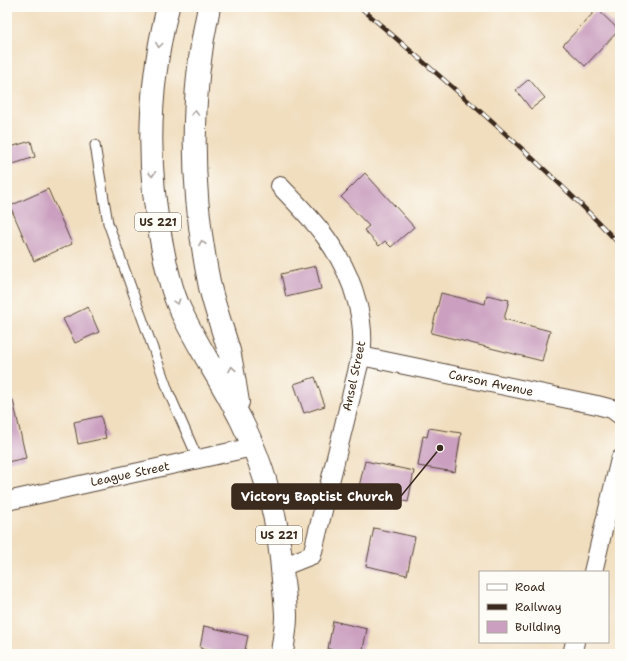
<svg xmlns="http://www.w3.org/2000/svg" width="627" height="661" viewBox="0 0 627 661" font-family="'Shantell Sans',sans-serif">
  <style>
    .building { fill: #ca9fbf }
    .lines { fill: none; stroke-linecap: round; stroke-linejoin: round }
    .lane-casing { stroke: #564536; stroke-width: 11 }
    .street-casing { stroke: #564536; stroke-width: 20 }
    .primary-casing { stroke: #564536; stroke-width: 24 }
    .lane { stroke: #fff; stroke-width: 9 }
    .street { stroke: #fff; stroke-width: 18 }
    .primary { stroke: #fff; stroke-width: 22 }
    .rail-casing { stroke: #3b2a1e; stroke-width: 4.5 }
    .rail { stroke: #fdfcf7; stroke-width: 3; stroke-dasharray: 9; stroke-linecap: butt }
    .oneway { stroke: #a79f9a }
    .labels { text-anchor: middle; stroke-width: 3; stroke-linejoin: round; paint-order: stroke }
    .shield { fill: #fdfcf7; stroke: #75695f; stroke-width: 1 }
    .shield-label { font-size: 11px; font-weight: bold; fill: #3b2a1e }
    .street-label { font-size: 12px; fill: #3b2a1e; stroke: #fdfcf7 }
    .leader { fill: none; stroke: #3b2a1e; stroke-width: 1.5 }
    .callout-dot { fill: #3b2a1e; stroke: #fdfcf7; stroke-width: 1.5 }
    .callout { fill: #3b2a1e; stroke: #3b2a1e; stroke-width: 1.5 }
    .callout-label { font-size: 13px; text-anchor: middle; font-weight: bold; fill: #fff }
  </style>
  <rect width="100%" height="100%" fill="#fdfcf7"/>
  <filter id="ink" filterUnits="userSpaceOnUse"><feTurbulence type="fractalNoise" baseFrequency=".025" numOctaves="2"/><feDisplacementMap in="SourceGraphic" scale="8" xChannelSelector="R" yChannelSelector="G"/><feConvolveMatrix kernelMatrix="1 2 1 2 8 2 1 2 1" color-interpolation-filters="sRGB"/></filter>
  <filter id="wash" filterUnits="userSpaceOnUse"><feTurbulence type="fractalNoise" baseFrequency=".012" numOctaves="4" result="noise"/><feDisplacementMap in="SourceGraphic" scale="16" xChannelSelector="R" yChannelSelector="G"/><feGaussianBlur stdDeviation="0.9" result="paint"/><feColorMatrix in="noise" values="0 0 0 0 0 0 0 0 0 0 0 0 0 0 0 0 0 1.4 0 .05"/><feComposite in="paint" operator="in"/></filter>
  <g filter="url(#wash)">
    <rect width="100%" height="100%" fill="#f1debf"/>
    <g id="blocks">
      <path class="building" d="M 597,9 L 619,30 L 585,66 L 563,45 Z
        M 529,79 L 545,98 L 531,109 L 516,90 Z
        M 31,141 L 35,157 L 7,166 L 7,148 Z
        M 365,173 L 414,227 L 391,247 L 385,241 L 379,246 L 364,230 L 369,226 L 341,197 Z
        M 48,189 L 72,244 L 34,261 L 10,206 Z
        M 316,266 L 321,289 L 286,297 L 281,274 Z
        M 441,293 L 485,304 L 487,295 L 509,300 L 504,319 L 550,331 L 542,361 L 431,333 Z
        M 88,307 L 99,332 L 75,343 L 63,319 Z
        M 315,377 L 325,406 L 304,413 L 294,384 Z
        M 7,400 L 13,400 L 26,458 L 7,462 Z
        M 101,416 L 106,438 L 78,444 L 74,422 Z
        M 429,428 L 461,433 L 455,472 L 418,466 L 423,436 L 427,437 Z
        M 365,461 L 414,471 L 408,502 L 358,491 Z
        M 374,528 L 415,537 L 407,575 L 366,566 Z
        M 333,621 L 367,629 L 362,654 L 352,654 L 328,649 Z
        M 204,626 L 248,636 L 244,654 L 227,654 L 200,648 Z"/>
    </g>
  </g>
  <g filter="url(#ink)">
    <use href="#blocks" fill-opacity="0" stroke="#564536" stroke-width="1"/>
    <g class="lines">
      <g class="lane-casing">
        <path id="lane" d="M 95,145 L 108,223 L 169,393 L 198,459"/>
      </g>
      <g class="street-casing">
        <path id="street" d="M 280,186 C 315,222 344,252 357,302 C 362,321 364,337 361,356 L 312,555 L 282,567
          M 361,356 L 597,405 L 612,409 L 620,415
          M 7,501 L 253,447
          M 593,572 L 620,459
          M 572,654 L 575,642"/>
      </g>
      <g class="primary-casing">
        <path id="primary" d="M 168,7 C 148,86 146,166 162,245 C 166,266 171,289 179,307 C 197,346 222,382 241,420 C 267,471 279,523 283,580 C 284,592 286,605 286,617 C 286,629 283,642 282,654
          M 209,7 C 189,99 191,195 210,287 C 215,309 223,330 229,351 C 233,368 235,385 238,402"/>
      </g>
      <use href="#lane" class="lane"/>
      <use href="#street" class="street"/>
      <use href="#primary" class="primary"/>
      <g class="rail-casing">
        <path id="rail" d="M 360,7 C 448,84 540,159 620,245"/>
      </g>
      <use href="#rail" class="rail"/>
    </g>
    <defs><path id="oneway-chevron" d="M-2-3.5L2.5 0L-2 3.5" fill="none" stroke-width="1.6" stroke-linecap="round" stroke-linejoin="round"/></defs>
    <g class="oneway">
      <use href="#oneway-chevron" transform="translate(159 45) rotate(98)"/>
      <use href="#oneway-chevron" transform="translate(195 113) rotate(-88)"/>
      <use href="#oneway-chevron" transform="translate(152 174) rotate(86)"/>
      <use href="#oneway-chevron" transform="translate(202 243) rotate(-99)"/>
      <use href="#oneway-chevron" transform="translate(177 302) rotate(72)"/>
      <use href="#oneway-chevron" transform="translate(232 369) rotate(-100)"/>
    </g>
  </g>
  <g class="labels">
    <g class="shield">
      <rect x="135" y="213" width="46" height="18" rx="3"/>
      <rect x="256" y="526" width="46" height="18" rx="3"/>
    </g>
    <g class="shield-label">
      <text x="158" y="226">US 221</text>
      <text x="279" y="539">US 221</text>
    </g>
    <g class="street-label">
      <text transform="translate(354 376) rotate(-78)" y="4">Ansel Street</text>
      <text transform="translate(491 383) rotate(12)" y="4">Carson Avenue</text>
      <text transform="translate(130 474) rotate(-12)" y="4">League Street</text>
    </g>
  </g>
  <path class="leader" d="M440 448L401 496"/>
  <circle class="callout-dot" cx="440" cy="448" r="4"/>
  <rect class="callout" x="232" y="484" width="169" height="25" rx="4"/>
  <g class="callout-label">
    <text x="317" y="501">Victory Baptist Church</text>
  </g>
  <rect width="627" height="661" fill="none" stroke="#fdfcf7" stroke-width="24"/>
  <rect x="479" y="571" width="130" height="72" fill="#fdfcf7" stroke="#afa8a0"/>
  <rect x="487" y="584" width="20" height="6" fill="#ffffff" stroke="#afa8a0"/>
  <text x="515" y="591" font-size="12" fill="#3b2a1e">Road</text>
  <rect x="487" y="604" width="20" height="6" fill="#3b2a1e" stroke="#afa8a0"/>
  <text x="515" y="611" font-size="12" fill="#3b2a1e">Railway</text>
  <rect x="487" y="621" width="20" height="12" fill="#ca9fbf" stroke="#afa8a0"/>
  <text x="515" y="631" font-size="12" fill="#3b2a1e">Building</text>
</svg>
